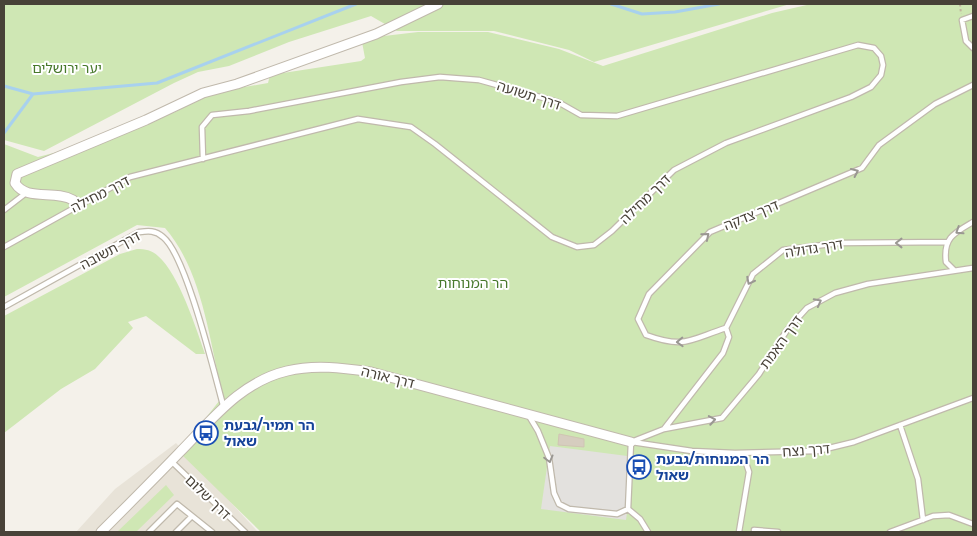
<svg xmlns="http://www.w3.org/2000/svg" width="977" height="536" viewBox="0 0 977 536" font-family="Montserrat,'Noto Sans Hebrew',sans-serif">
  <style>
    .residential { fill: #e8e3d8 }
    .green { fill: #cfe7b4 }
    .parking { fill: #e3e1de }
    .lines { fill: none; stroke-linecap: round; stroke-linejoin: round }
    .stream { stroke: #a8d1ee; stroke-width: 3 }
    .building { fill: #d6cdbf; stroke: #d0c5b3 }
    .service-casing { stroke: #c0b9ac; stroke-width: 7 }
    .minor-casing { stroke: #c0b9ac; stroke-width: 11 }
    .path { stroke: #c1b59e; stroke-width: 2; stroke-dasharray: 2.5 2.5; stroke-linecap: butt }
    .service { stroke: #fff; stroke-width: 4.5 }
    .minor { stroke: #fff; stroke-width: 9 }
    .oneway { stroke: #9a9792 }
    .labels { text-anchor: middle; stroke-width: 4; stroke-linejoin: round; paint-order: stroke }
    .park-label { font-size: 14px; fill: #48792c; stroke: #fff }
    .street-label { font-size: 14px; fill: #484238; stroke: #fff }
    .transit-label { font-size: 14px; font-weight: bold; fill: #164399; stroke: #fff; text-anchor: start }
  </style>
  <rect width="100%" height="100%" fill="#f4f1ea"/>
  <path class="residential" d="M 176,443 L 258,532 L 76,532 L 115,489 Z"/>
  <path class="green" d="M 4,4 L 790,4 L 594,62 L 569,50 L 494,31 L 397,31 L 371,16 L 289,42 L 229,66 L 198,72 L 174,83 L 44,151 L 4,140 Z
    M 811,4 L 973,4 L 973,532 L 261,532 L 179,452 L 223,396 C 209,340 203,272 165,228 L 137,225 L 4,297 L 4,144 L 38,157 L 100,141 L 175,112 L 210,93 L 268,83 L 270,75 L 361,61 L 365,58 L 362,42 L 384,36 L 418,32 L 488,32 L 559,49 L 603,66 L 772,13 Z
    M 137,249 C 145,249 152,250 158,256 C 179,274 196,328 205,354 L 196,354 L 146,316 L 128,322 L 133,328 L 95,369 L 61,389 L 4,433 L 4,316 L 120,254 Z
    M 166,485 L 174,495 L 136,532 L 117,532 Z"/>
  <path class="parking" d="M 550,446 L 635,457 L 626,520 L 541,509 Z"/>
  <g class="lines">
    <path class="stream" d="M 611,4 L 642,14 L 675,12 L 719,4
      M 4,86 L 33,94 L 157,83 L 356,4
      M 4,133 L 33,94"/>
  </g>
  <path class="building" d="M 559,434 L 584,439 L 584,447 L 558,445 Z"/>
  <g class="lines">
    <g class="service-casing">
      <path id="service" d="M 973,16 L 962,20 L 966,41 L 973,48
        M 4,210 L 26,193
        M 4,247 L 130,177 L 358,119 L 411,127 L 435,144 L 552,237 L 577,247 L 594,245 L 612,231 L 674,170 L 726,143 L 851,97 L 871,87 L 881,75 L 883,65 L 881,56 L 874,48 L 858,45 L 617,116 L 581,115 L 558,102 L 479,80 L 440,77 L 401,82 L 249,111 L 212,115 L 202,127 L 203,159
        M 954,270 L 946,262 C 943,238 954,233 973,222
        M 4,307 L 139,232 C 148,231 155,230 163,237 C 186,255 214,372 223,405
        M 726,328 C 689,340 685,349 646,335 L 638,319 L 649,294 L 710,232 L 862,168 L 879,145 L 935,104 L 973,85
        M 529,416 L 538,431 L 549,458 L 554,493 L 559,504 L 569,509 L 617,514 L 628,509
        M 900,425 L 918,479 L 923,520
        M 664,429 L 722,418 L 759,374 L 787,330 L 807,308 L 835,293 L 868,284 L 973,268
        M 631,442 L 664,429 L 723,353 L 729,337 L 726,328 L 753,274 L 783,250 L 839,243 L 948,242
        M 632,442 L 692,451 L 735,453 L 817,451 L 854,442 L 973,398
        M 736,454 L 745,460 L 749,472 L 739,532
        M 171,461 L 245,532
        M 628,509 L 631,442
        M 628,509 L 640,519 L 648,532
        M 754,530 L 778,532
        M 149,532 L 177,504 L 212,532
        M 176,532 L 192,516
        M 890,532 L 933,516 L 949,515 L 973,524"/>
    </g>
    <g class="minor-casing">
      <path id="minor" d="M 75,206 L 73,200 C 54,189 27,202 15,183 L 17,174 L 146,120 L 203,93 L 237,84 L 376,34 L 438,4
        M 101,532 C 127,506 153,480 179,453 C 211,421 240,382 287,371 C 315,364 343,368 371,372 L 631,442"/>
    </g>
    <path class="path" d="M 960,4 L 961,14"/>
    <use href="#service" class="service"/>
    <use href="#minor" class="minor"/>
  </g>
  <defs><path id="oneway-chevron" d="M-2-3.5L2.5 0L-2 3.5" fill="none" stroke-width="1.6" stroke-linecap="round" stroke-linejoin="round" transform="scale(1.25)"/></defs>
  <g class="oneway">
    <use href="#oneway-chevron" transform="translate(855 172) rotate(-25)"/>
    <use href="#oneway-chevron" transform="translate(959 231) rotate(147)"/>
    <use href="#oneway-chevron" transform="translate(706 236) rotate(-40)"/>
    <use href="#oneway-chevron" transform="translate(899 243) rotate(180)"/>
    <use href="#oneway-chevron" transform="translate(750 281) rotate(117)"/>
    <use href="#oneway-chevron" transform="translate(818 302) rotate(-28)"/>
    <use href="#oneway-chevron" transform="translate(680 342) rotate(178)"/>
    <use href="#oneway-chevron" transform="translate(712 420) rotate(-10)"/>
    <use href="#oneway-chevron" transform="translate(549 459) rotate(75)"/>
  </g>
  <defs>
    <g id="bus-ring" transform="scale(1.25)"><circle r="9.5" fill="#fff" stroke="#1a4fb4" stroke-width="1.5"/><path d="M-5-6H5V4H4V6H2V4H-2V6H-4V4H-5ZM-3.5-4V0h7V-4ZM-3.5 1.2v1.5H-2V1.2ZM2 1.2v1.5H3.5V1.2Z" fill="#1a4fb4"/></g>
  </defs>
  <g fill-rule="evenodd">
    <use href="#bus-ring" x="206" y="433"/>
    <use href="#bus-ring" x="639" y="467"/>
  </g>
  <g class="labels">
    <g class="park-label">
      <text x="67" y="73">יער ירושלים</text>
      <text x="473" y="288">הר המנוחות</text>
    </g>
    <g class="street-label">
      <text transform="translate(529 95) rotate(18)" y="5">דרך תשועה</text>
      <text transform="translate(100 194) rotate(-27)" y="5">דרך מחילה</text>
      <text transform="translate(645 199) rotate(-44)" y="5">דרך מחילה</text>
      <text transform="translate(751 215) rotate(-22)" y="5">דרך צדקה</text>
      <text transform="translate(814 248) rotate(-9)" y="5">דרך גדולה</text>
      <text transform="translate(110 250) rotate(-28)" y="5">דרך תשובה</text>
      <text transform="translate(781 342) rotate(-54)" y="5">דרך האמת</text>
      <text transform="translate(388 377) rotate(14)" y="5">דרך אורה</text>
      <text transform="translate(806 450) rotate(-4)" y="5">דרך נצח</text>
      <text transform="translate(208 497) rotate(44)" y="5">דרך שלום</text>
    </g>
    <g class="transit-label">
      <text x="224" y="430">הר תמיר/גבעת<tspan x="224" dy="16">שאול</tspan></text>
      <text x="656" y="464">הר המנוחות/גבעת<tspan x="656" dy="16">שאול</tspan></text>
    </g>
  </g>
  <rect width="977" height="536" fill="none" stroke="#484238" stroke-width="10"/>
</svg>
